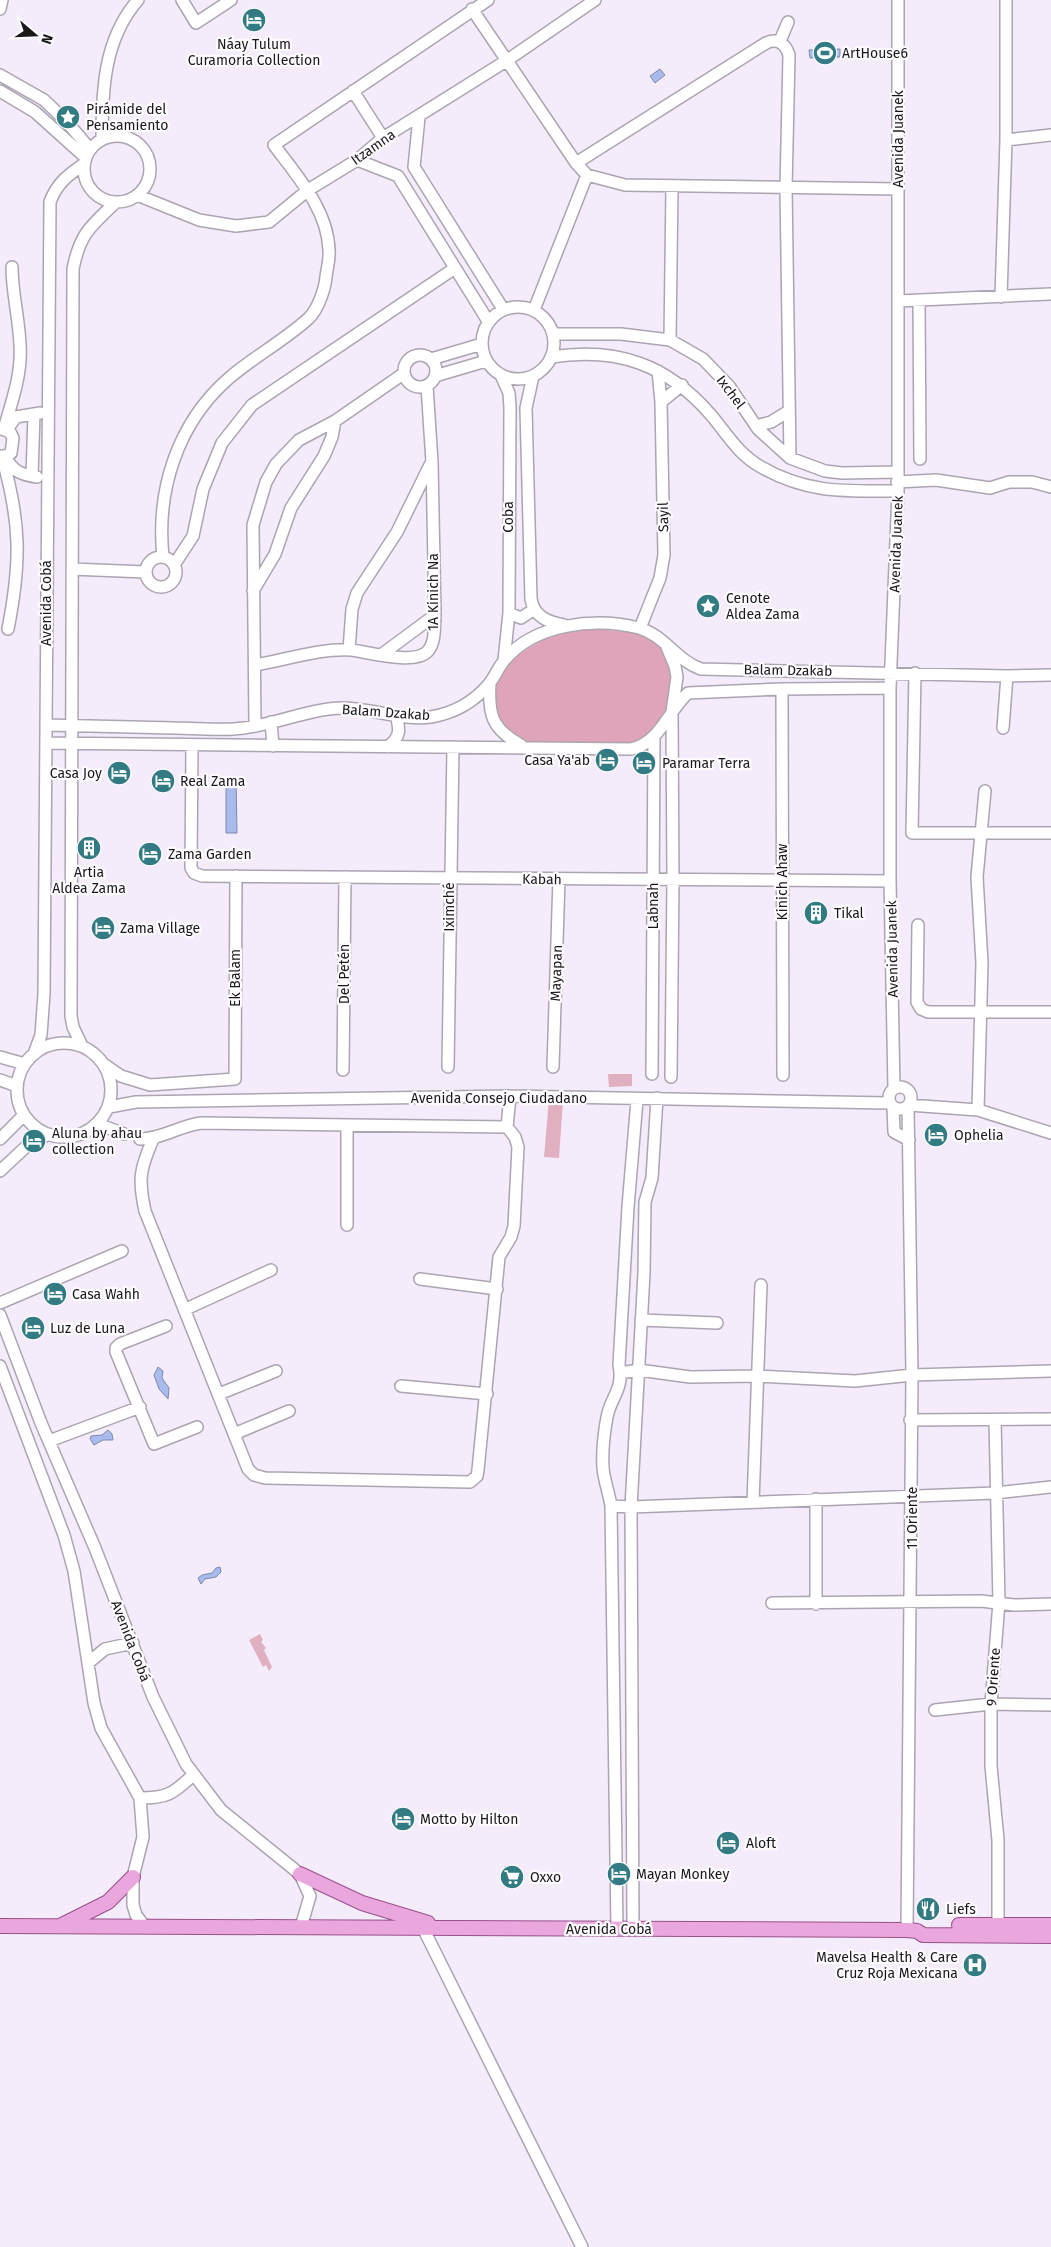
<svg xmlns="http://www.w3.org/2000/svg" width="1051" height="2247" viewBox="0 0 1051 2247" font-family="'Fira Sans',sans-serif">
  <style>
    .green { fill: #e0afc0 }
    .forest { fill: #dfa4b9 }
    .water { fill: #a9baed; stroke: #7e89ae }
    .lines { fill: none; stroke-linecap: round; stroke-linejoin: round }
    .minor-casing { stroke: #aca4b1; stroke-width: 14 }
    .major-casing { stroke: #984f8b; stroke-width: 16 }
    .minor { stroke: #fff; stroke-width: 11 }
    .major { stroke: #eaa7dd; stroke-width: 14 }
    .labels { text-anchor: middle; stroke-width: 4.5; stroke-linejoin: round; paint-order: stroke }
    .poi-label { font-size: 14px; fill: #1a171b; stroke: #fefcff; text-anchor: start }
    .street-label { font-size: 14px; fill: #1a171b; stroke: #fefcff }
  </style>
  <rect width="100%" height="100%" fill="#f4ecfa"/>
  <path class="green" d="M 608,1074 L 632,1074 L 632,1086 L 609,1087 Z
    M 549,1099 L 563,1100 L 559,1158 L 544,1157 Z
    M 260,1634 L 263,1640 L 261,1642 L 266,1648 L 264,1650 L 272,1667 L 269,1671 L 266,1665 L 263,1667 L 249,1640 Z"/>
  <path class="forest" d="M 584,628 L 639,633 L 661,645 L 671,668 L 673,695 L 669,712 L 641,744 L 522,743 L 493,717 L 492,685 L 507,661 L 549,636 Z"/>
  <path class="water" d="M 840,49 L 840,57 L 810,58 L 809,50 Z
    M 660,69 L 665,75 L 655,83 L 650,76 Z
    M 226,778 L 236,778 L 237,833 L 226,833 Z
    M 158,1367 L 163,1371 L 162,1378 L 169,1388 L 168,1399 L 159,1389 L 154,1375 Z
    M 108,1430 L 112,1434 L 113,1440 L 103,1440 L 94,1445 L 90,1439 L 91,1436 L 102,1435 Z
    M 220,1567 L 221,1572 L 216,1577 L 205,1579 L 201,1584 L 198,1578 L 202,1575 L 212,1573 L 216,1568 Z"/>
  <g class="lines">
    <g class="minor-casing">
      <path id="minor" d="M 182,0 L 196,23 L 231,0
        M 0,9 L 2,0
        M 472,9 L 576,163 L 587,175 L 625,185 L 898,189
        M 780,41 L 788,22
        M 0,75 L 44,100 L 67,122 L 90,149
        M 0,91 L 35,112 L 85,157
        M 353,91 L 383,138
        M 419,117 L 414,167 L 503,309
        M84 169a33 33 0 1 1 66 0a33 33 0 1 1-66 0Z
        M 102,139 C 102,89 104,39 138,0
        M 1006,140 L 1051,135
        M 357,160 L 398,176 L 488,321
        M 576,163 L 766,43 C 778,38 785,43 789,55 L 786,188 L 790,458
        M 137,195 L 199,220 L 236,226 L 269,222 L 308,190 L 357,160 L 383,138 L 506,61 L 595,0
        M 1001,297 L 1006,140 L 1006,0
        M 919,300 L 920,459
        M 899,301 L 1051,294
        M482 343a36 36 0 1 1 72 0a36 36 0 1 1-72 0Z
        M 534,310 L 587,175
        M 553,334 L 621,334 L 670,340 L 703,359 L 729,386 L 758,429 L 790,458 L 825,471 L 842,473 L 897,472
        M 670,340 L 672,187
        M404 371a16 16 0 1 1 32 0a16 16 0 1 1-32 0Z
        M 551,357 C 617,347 667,364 711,415 C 727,434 738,454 761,467 C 808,494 846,491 898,491
        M 431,359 L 482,344
        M 501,375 L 509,393 L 510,407 L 509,613 L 504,660
        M 435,376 L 486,361
        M 533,376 L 526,408 L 531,599 C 534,617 548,622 564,625
        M 661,402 L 682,385
        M 756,426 L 771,422 L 789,411
        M 8,428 L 16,417 L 40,413
        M 4,429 C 12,401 22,374 20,345 C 19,318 12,293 12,267
        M 0,456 L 5,456 L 11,453 L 13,438 L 10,432 L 2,429
        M 2,457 C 21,522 21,563 8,629
        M 6,458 C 13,472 23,475 37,477
        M 32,476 L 34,414
        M 897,482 L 936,480 L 990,488 L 1009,482 L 1032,482 L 1051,487
        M146 572a15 15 0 1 1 30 0a15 15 0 1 1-30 0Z
        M 163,557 C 156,491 177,424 228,379 C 253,357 284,341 309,318 C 318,309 325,289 326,277 C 327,268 330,259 329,250 C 328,210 297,176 274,145 L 488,0
        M 174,565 L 193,536 L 203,489 L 222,443 L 252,405 L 455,268
        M 72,569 L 145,572
        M 253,591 L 275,554 L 291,508 L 324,456 L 332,437 L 335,421
        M 509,613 L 521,618 L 533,610
        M 640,628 L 660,578 L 664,555 L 661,402 L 658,371
        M 667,647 L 675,666 L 677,677 L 672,712 L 673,880 L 671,1077
        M 349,650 L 352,609 L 357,593 L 397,532 L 430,465
        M 381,655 L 435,615
        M 255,665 C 284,660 322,648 351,650 C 368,652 414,665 427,652 C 436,643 434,627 435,615 L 432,462 L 427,386
        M 915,673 L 912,833 L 1051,833
        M 490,683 C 488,715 492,729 521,745
        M 782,689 L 783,1075
        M 271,722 L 273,746
        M 46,725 C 89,726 131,727 174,728 C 194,728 215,730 234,729 C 271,727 305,709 342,708 C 370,708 404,721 431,717 C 454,713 474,702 489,684 C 495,677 498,668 503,662 C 533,623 596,617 639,628 C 664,635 677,661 701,669 L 1007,676
        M 255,725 L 253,525 L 266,482 L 276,464 L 299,440 L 335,421 L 403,374
        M 1003,728 L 1007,676 L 1051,675
        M 46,743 L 631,749 C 660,743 668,711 688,693 L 782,689 L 890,688
        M 192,745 L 191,868 L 194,873 L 202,876 L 890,881
        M 388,747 C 401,736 400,730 396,715
        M 918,925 L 917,1002 L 921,1009 L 928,1012 L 1051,1012
        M17 1090a47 47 0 1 1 94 0a47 47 0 1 1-94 0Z
        M 82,1046 L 73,1027 L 71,1016 L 73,269 C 80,233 91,226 116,202
        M 34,1054 L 41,1035 L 44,994 L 50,202 C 57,183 68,175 84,164
        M 0,1057 L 25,1064
        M 105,1065 L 121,1076 L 150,1085 L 235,1079 L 236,876
        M 448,1067 L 453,747
        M 553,1067 L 559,879
        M 343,1070 L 345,877
        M 652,1074 L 654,737
        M 0,1080 L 17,1086
        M889 1098a11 11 0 1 1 22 0a11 11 0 1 1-22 0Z
        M 894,1088 L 890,881 L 890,688 L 898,491 L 898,0
        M 637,1100 L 628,1207 L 619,1365 C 624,1390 611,1396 607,1417 C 604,1433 602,1451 603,1468 C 604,1480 609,1493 611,1506 L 631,1507 L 995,1493 L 1051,1487
        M 909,1105 L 978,1110 L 1051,1133
        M 109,1107 L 136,1102 L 510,1096 L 889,1103
        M 893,1107 L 894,1132 L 909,1140
        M 978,1110 L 982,963 L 977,877 L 985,791
        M 98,1124 L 124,1134
        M 347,1125 L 347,1225
        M 0,1139 L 24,1115
        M 140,1139 C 162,1139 179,1126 201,1123 L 507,1127
        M 153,1139 C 140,1169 138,1179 145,1211 L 248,1469 L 254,1475 L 265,1478 L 470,1482 L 477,1476 L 478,1470 L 499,1257 L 511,1237 L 514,1226 L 518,1147 L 515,1137 L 507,1127 L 510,1096
        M 0,1171 L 29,1144 L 47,1135
        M 420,1279 L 497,1289
        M 0,1303 L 122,1251
        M 186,1309 L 271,1270
        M 0,1315 L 41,1423 L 95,1548 L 153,1697 L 186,1764 L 221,1810 L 300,1874 L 310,1896 L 301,1927
        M 641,1320 L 717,1323
        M 166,1326 L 120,1344 L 116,1348 L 116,1352 L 154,1444 L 197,1427
        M 0,1366 L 64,1535 L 74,1571 L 94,1703 L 101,1728 L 140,1798 L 143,1837 L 133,1877 L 133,1905 L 136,1915 L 145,1927
        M 620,1373 L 639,1370 L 690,1377 L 757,1376 L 855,1381 L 912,1375 L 1051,1371
        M 401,1386 L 487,1394
        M 219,1394 L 276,1371
        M 910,1420 L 1051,1419
        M 995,1420 L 999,1602 L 991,1704 L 991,1766 L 998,1840 L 998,1932
        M 234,1434 L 289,1411
        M 49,1441 L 140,1407
        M 753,1502 L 761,1285
        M 611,1506 L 617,1929
        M 772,1603 L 981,1601 L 1014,1605 L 1051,1604
        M 816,1604 L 816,1499
        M 88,1663 L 105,1649 L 133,1643
        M 935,1710 L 991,1704 L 1051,1705
        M 140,1798 C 167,1798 173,1794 193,1775
        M 423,1928 L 582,2247
        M 633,1929 L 631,1507 L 644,1273 L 645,1202 L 652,1178 L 657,1098
        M 907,1930 L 912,1375 L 908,1106"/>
    </g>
    <g class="major-casing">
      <path id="major" d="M 300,1874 L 362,1903 L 428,1923
        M 62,1925 L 108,1902 L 133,1877
        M 959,1925 L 1051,1925
        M 0,1926 L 907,1930 L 917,1931 L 923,1935 L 1051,1936"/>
    </g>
    <use href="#minor" class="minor"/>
    <use href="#major" class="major"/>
  </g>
  <defs>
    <g id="hotel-disc" transform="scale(1.25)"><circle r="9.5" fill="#337b83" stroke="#fefcff"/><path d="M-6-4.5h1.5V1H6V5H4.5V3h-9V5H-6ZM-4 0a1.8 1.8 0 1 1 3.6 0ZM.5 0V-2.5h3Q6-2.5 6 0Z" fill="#fff"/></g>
    <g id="stadium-disc" transform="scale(1.25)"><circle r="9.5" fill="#337b83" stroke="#fefcff"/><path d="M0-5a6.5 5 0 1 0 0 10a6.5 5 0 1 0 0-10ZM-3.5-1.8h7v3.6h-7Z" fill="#fff"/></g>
    <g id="sight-disc" transform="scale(1.25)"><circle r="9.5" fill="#337b83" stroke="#fefcff"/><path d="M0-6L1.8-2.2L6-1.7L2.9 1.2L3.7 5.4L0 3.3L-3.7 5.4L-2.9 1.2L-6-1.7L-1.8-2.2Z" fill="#fff"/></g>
    <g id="building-disc" transform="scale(1.25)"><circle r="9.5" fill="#337b83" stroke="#fefcff"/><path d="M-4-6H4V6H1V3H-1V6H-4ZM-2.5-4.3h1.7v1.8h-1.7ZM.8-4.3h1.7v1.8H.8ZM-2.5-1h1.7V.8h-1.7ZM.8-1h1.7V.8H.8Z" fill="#fff"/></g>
    <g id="supermarket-disc" transform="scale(1.25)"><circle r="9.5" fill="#337b83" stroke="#fefcff"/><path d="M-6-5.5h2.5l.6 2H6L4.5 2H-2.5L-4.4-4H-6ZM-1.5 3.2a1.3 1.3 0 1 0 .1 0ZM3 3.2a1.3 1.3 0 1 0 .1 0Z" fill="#fff"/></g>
    <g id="restaurant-disc" transform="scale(1.25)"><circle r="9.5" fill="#337b83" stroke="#fefcff"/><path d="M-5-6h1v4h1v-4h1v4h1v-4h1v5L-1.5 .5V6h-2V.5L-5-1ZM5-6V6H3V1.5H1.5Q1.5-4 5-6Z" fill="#fff"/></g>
    <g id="hospital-disc" transform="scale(1.25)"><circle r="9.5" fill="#337b83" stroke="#fefcff"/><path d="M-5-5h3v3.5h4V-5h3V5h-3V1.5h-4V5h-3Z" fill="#fff"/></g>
  </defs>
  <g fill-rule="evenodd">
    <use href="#hotel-disc" x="254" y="20"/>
    <use href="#stadium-disc" x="825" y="53"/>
    <use href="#sight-disc" x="68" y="117"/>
    <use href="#sight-disc" x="708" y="606"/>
    <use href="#hotel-disc" x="607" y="760"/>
    <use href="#hotel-disc" x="644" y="763"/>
    <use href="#hotel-disc" x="119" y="773"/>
    <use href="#hotel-disc" x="163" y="781"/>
    <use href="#building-disc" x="89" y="848"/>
    <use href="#hotel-disc" x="150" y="854"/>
    <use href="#building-disc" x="816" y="913"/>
    <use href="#hotel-disc" x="103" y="928"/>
    <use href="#hotel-disc" x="936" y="1135"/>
    <use href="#hotel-disc" x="34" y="1141"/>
    <use href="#hotel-disc" x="55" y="1294"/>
    <use href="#hotel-disc" x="33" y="1328"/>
    <use href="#hotel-disc" x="403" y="1819"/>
    <use href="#hotel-disc" x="728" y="1843"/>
    <use href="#hotel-disc" x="619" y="1874"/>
    <use href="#supermarket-disc" x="512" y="1877"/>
    <use href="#restaurant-disc" x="928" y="1909"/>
    <use href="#hospital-disc" x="975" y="1965"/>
  </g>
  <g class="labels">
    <g class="poi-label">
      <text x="254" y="49" text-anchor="middle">Náay Tulum<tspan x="254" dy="16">Curamoria Collection</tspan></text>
      <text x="842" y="58">ArtHouse6</text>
      <text x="86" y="114">Pirámide del<tspan x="86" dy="16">Pensamiento</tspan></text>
      <text x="726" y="603">Cenote<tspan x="726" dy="16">Aldea Zama</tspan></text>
      <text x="590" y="765" text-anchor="end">Casa Ya'ab</text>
      <text x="662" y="768">Paramar Terra</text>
      <text x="102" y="778" text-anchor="end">Casa Joy</text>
      <text x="180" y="786">Real Zama</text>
      <text x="168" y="859">Zama Garden</text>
      <text x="89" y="877" text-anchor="middle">Artia<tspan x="89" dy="16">Aldea Zama</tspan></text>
      <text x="834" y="918">Tikal</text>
      <text x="120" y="933">Zama Village</text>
      <text x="52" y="1138">Aluna by ahau<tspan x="52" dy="16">collection</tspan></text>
      <text x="954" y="1140">Ophelia</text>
      <text x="72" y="1299">Casa Wahh</text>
      <text x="50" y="1333">Luz de Luna</text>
      <text x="420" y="1824">Motto by Hilton</text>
      <text x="746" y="1848">Aloft</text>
      <text x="636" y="1879">Mayan Monkey</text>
      <text x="530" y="1882">Oxxo</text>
      <text x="946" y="1914">Liefs</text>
      <text x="958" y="1962" text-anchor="end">Mavelsa Health &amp; Care<tspan x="958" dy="16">Cruz Roja Mexicana</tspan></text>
    </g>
    <g class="street-label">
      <text transform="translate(898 139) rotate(-90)" y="5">Avenida Juanek</text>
      <text transform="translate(373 147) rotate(-35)" y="5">Itzamna</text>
      <text transform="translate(731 392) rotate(53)" y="5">Ixchel</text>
      <text transform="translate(508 517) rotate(-90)" y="5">Coba</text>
      <text transform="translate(663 517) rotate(-91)" y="5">Sayil</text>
      <text transform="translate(896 544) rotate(-88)" y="5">Avenida Juanek</text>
      <text transform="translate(433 592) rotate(-90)" y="5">1A Kinich Na</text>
      <text transform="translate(46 603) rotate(-90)" y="5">Avenida Cobá</text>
      <text transform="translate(788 670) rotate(1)" y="5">Balam Dzakab</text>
      <text transform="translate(386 712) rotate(4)" y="5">Balam Dzakab</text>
      <text transform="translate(542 879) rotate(1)" y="5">Kabah</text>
      <text transform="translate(782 882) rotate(-90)" y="5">Kinich Ahaw</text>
      <text transform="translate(653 906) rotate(-90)" y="5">Labnah</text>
      <text transform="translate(449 907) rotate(-90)" y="5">Iximché</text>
      <text transform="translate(892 949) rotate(-91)" y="5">Avenida Juanek</text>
      <text transform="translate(556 973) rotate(-88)" y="5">Mayapan</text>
      <text transform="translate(344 974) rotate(-90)" y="5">Del Petén</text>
      <text transform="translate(235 978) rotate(-90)" y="5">Ek Balam</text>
      <text x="499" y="1103">Avenida Consejo Ciudadano</text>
      <text transform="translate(912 1518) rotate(-90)" y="5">11 Oriente</text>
      <text transform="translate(131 1641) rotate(69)" y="5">Avenida Cobá</text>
      <text transform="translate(993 1677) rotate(-86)" y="5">9 Oriente</text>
      <text x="609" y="1934">Avenida Cobá</text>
    </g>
  </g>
  <g transform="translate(35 35) rotate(109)" stroke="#fefcff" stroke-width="4" paint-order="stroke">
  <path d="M0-4L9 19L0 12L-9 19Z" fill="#1a171b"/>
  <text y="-8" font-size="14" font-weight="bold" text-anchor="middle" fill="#1a171b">N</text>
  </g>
</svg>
